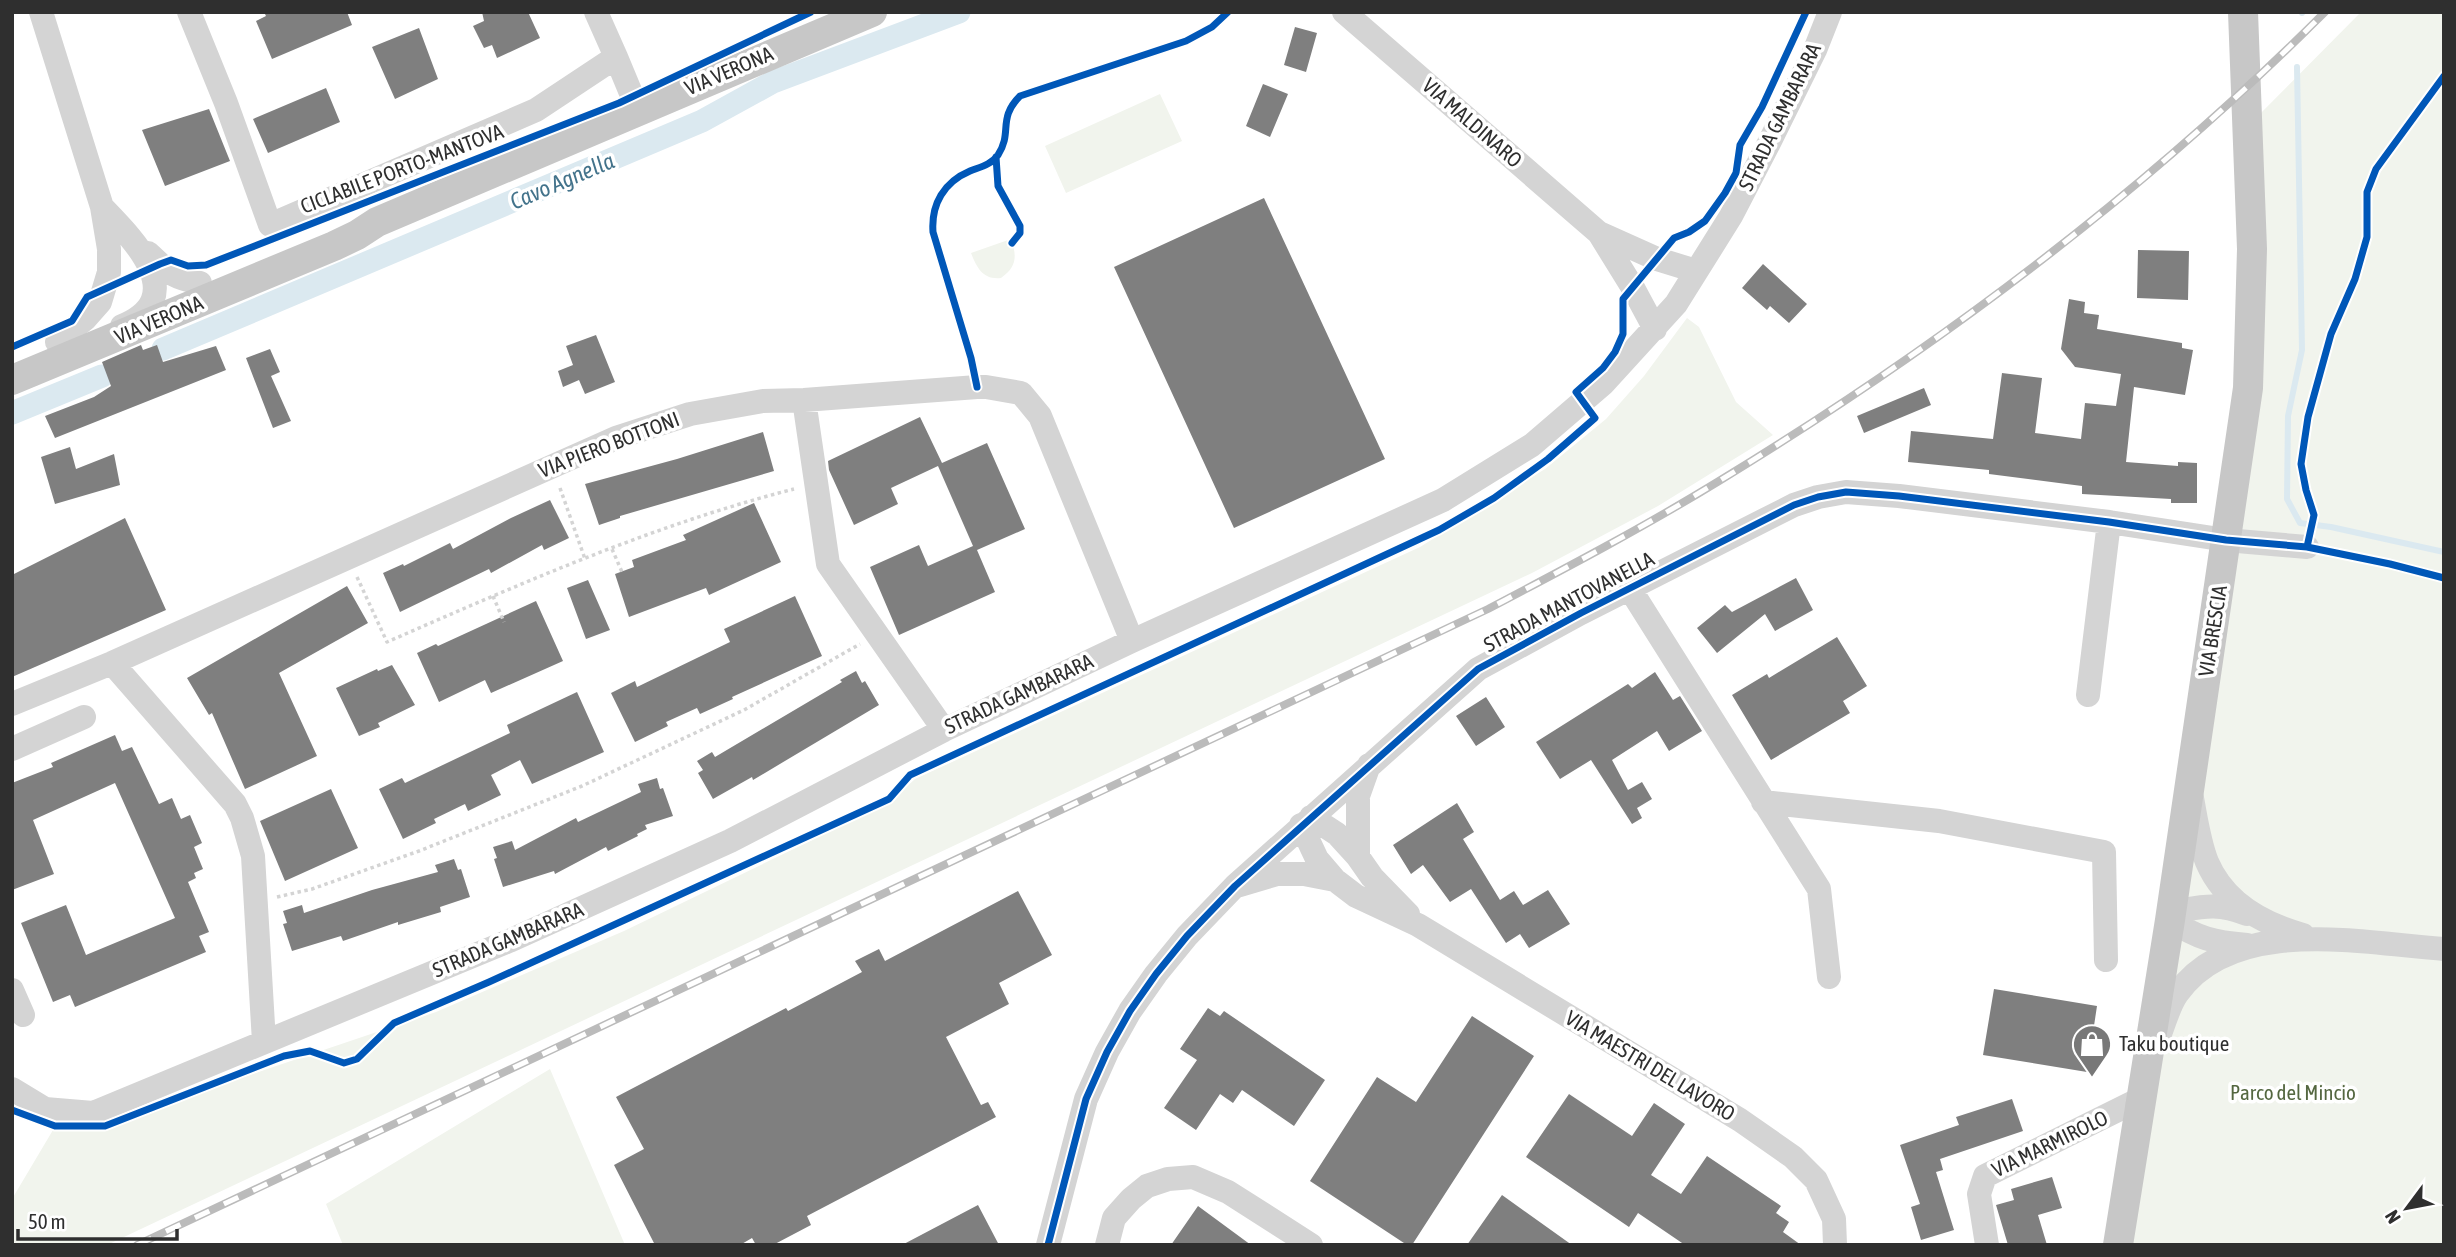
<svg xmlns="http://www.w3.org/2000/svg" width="2456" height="1257" viewBox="0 0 2456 1257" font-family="'Asap Condensed',sans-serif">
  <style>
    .green { fill: #f1f4ed }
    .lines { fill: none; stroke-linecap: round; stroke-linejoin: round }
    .stream { stroke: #dbe9f0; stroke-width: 6 }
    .canal { stroke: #dbe9f0; stroke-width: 23 }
    .building { fill: #7f7f7f }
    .path { stroke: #d4d4d4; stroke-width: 3.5; stroke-dasharray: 3.5 3.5; stroke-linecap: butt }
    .minor { stroke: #d4d4d4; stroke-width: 24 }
    .major { stroke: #c7c7c7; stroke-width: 30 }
    .rail-casing { stroke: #bbb; stroke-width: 8 }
    .rail { stroke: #fff; stroke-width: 5; stroke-dasharray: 16; stroke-linecap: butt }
    .cycleway-casing { stroke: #fff; stroke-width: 11 }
    .cycleway { stroke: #0057b8; stroke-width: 7 }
    .labels { text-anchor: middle; stroke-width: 7; stroke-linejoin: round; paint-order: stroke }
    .street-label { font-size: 21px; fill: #2f2f2f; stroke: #fff }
    .poi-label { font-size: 21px; fill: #2f2f2f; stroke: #fff; text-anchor: start }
    .park-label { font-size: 21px; fill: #546740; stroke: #fff }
    .water-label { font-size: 23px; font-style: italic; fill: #43738b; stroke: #fff }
  </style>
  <rect width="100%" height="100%" fill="#fff"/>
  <path class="green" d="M 2361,12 L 2444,12 L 2444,1245 L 2119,1245 L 2239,445 L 2248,126 Z
    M 1160,94 L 1182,141 L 1066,193 L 1045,146 Z
    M 1011,239 C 1017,256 1017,267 1001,278 C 983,280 977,268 971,253 Z
    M 1687,318 L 1699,327 L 1736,402 L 1773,435 L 1658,506 L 1532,573 L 107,1245 L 12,1245 L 12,1199 L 53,1130 L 104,1129 L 176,1100 L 436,1012 L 624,931 L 889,803 L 915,779 L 1420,547 L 1545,469 L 1606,419 L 1644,376 Z
    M 550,1069 L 625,1245 L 343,1245 L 326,1204 Z"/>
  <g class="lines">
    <path class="stream" d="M 2302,13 L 2302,12
      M 2297,67 L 2302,350 L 2288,416 L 2287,499 L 2300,523 L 2331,527 L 2444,552"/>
    <path class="canal" d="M 163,349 L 702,121 L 773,82 L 959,12
      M 12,413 L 102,376"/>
  </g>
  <path class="building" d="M 264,12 L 347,12 L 352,25 L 272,59 L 256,21 L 266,16 Z
    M 482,12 L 528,12 L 540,38 L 497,58 L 492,45 L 484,48 L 473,26 L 484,21 Z
    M 1295,27 L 1317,33 L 1306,72 L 1284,65 Z
    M 419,28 L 438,79 L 395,99 L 372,47 Z
    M 1263,84 L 1288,94 L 1270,137 L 1246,126 Z
    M 326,88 L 340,122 L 268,153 L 253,119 Z
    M 209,109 L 230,161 L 165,186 L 142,130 Z
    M 1264,198 L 1385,459 L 1234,528 L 1114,267 Z
    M 2138,250 L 2189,251 L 2188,300 L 2137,298 Z
    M 1763,264 L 1807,304 L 1789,323 L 1770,306 L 1767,310 L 1742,288 Z
    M 2069,299 L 2085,302 L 2084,313 L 2099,315 L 2097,329 L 2182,343 L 2182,348 L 2193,350 L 2185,395 L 2134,387 L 2126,462 L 2178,466 L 2178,462 L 2197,463 L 2197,503 L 2171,503 L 2171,499 L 2082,494 L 2082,486 L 1989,474 L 1989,470 L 1908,462 L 1911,431 L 1993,439 L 2002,373 L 2042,378 L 2035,433 L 2081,439 L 2085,403 L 2116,406 L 2121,374 L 2075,367 L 2061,349 Z
    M 596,335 L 615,382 L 585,394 L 579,380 L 563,387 L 558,371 L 573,365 L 566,346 Z
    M 141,345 L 143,350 L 157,345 L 163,362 L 216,346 L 226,370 L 55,438 L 45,416 L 94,397 L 111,386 L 102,362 Z
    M 270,349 L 280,372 L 271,376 L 291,421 L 273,428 L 246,358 Z
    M 1924,388 L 1931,405 L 1864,433 L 1857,416 Z
    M 920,417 L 942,463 L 987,443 L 1025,529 L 977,550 L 995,592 L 899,635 L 870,567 L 919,545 L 928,566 L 973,546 L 938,466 L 891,488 L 898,504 L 854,525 L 829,470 L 828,461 Z
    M 763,432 L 774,471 L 620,516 L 620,518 L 599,525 L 585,484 L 677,459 Z
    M 70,447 L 76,469 L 114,454 L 120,485 L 55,504 L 41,457 Z
    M 550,500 L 569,538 L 544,550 L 542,545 L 491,573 L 489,569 L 400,612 L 383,573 L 403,564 L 404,566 L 450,543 L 453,549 L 511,518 Z
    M 754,503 L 781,562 L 709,595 L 706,588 L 629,617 L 615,574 L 634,567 L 632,560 L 686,540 L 683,535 Z
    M 125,518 L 166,610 L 12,677 L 12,575 Z
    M 1796,578 L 1813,610 L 1775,631 L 1765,614 L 1717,653 L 1697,628 L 1725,605 L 1732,612 Z
    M 588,580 L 610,630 L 586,639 L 567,588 Z
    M 347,586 L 368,623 L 279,673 L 317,756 L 245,789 L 212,713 L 209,715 L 187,678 Z
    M 795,596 L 822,656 L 732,697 L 733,699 L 700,714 L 697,708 L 666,722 L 668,726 L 635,742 L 611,693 L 635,681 L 637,687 L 730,642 L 724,629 Z
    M 536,601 L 563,661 L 491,693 L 485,680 L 439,702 L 417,653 L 436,644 L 438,646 Z
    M 1837,637 L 1867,686 L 1843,701 L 1850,713 L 1771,760 L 1732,695 L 1767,674 L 1769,678 Z
    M 392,665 L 415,705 L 378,723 L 380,727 L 359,736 L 336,688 L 377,669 L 378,671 Z
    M 856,671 L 862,683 L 865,681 L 879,705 L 753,780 L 752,777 L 713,799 L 698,773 L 703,770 L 697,761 L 712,752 L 715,757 L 842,682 L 840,680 Z
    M 1655,672 L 1673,700 L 1680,696 L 1702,731 L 1669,751 L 1657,731 L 1612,760 L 1628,790 L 1642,782 L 1652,799 L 1637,808 L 1642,818 L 1632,824 L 1591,760 L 1560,779 L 1536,742 L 1628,684 L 1632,688 Z
    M 577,692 L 604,752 L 532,784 L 520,760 L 491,775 L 501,795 L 468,811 L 465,804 L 434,819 L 436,823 L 403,839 L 379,789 L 402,778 L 405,783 L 510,733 L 507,725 Z
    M 1486,697 L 1505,727 L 1476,746 L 1456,716 Z
    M 115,735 L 122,751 L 132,747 L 159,804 L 172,798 L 181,819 L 190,815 L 202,843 L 194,847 L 203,869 L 194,873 L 196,878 L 188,882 L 209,932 L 199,936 L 206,952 L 75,1007 L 70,995 L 53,1002 L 21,923 L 66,905 L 86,955 L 175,918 L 115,783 L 33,820 L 54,874 L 12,890 L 12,783 L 53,767 L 51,763 Z
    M 657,778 L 660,789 L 663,788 L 673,816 L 645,825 L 647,829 L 637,834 L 638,836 L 608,851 L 606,847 L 555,874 L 554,871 L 503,887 L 494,859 L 497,858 L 493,847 L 512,841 L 515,850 L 576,818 L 578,822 L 641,792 L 638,784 Z
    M 331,789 L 358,848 L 285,881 L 260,821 Z
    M 1457,803 L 1474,832 L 1463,839 L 1500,900 L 1514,891 L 1523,905 L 1548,890 L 1570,924 L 1529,948 L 1520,934 L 1506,943 L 1471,889 L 1450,902 L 1423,865 L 1411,874 L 1393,845 Z
    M 454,859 L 458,870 L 461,869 L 470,897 L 440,907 L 441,912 L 398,925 L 398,922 L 343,941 L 341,936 L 292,951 L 283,924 L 287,923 L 283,911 L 302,905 L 304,913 L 372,890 L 438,872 L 435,865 Z
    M 1018,891 L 1052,955 L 999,983 L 1009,1004 L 946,1037 L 981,1105 L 988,1102 L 996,1117 L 807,1216 L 811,1225 L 773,1245 L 756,1245 L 752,1238 L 740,1245 L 655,1245 L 614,1165 L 644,1149 L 616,1097 L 786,1008 L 788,1011 L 862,972 L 855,961 L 879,949 L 885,961 Z
    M 1994,989 L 2097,1006 L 2087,1072 L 1983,1055 Z
    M 1208,1008 L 1220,1016 L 1224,1011 L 1325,1080 L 1294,1126 L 1242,1090 L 1233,1103 L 1220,1094 L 1196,1130 L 1164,1108 L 1197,1060 L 1180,1049 Z
    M 1472,1016 L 1534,1056 L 1412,1245 L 1407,1245 L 1310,1181 L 1377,1077 L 1416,1102 Z
    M 1569,1094 L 1632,1136 L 1654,1103 L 1685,1124 L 1651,1175 L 1681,1194 L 1707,1156 L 1781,1206 L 1776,1213 L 1789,1222 L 1783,1232 L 1801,1245 L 1685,1245 L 1638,1213 L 1629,1227 L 1526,1157 Z
    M 2012,1099 L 2023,1131 L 1940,1159 L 1943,1170 L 1936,1172 L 1954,1230 L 1921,1240 L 1911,1207 L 1920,1204 L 1900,1145 L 1959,1125 L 1956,1117 Z
    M 2052,1177 L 2062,1208 L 2038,1215 L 2047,1245 L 2008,1245 L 1996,1205 L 2014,1200 L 2011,1189 Z
    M 1502,1195 L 1572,1245 L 1467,1245 Z
    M 978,1205 L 999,1245 L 902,1245 Z
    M 1198,1206 L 1251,1245 L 1171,1245 Z"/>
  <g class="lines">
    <path class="path" d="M 560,488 L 585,559
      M 612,549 L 622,572
      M 357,577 L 387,642 C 520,584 653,525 794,489
      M 493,596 L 504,622
      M 277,897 L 312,889 L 419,851 L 582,786 L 744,710 L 860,644"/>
    <path class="minor" d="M 41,12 L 102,207 L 109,249 L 109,272 L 100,302 L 85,319 L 57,342
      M 189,12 L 226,103 L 270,225 L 536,110 L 616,57 L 596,12
      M 1344,12 L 1599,233 L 1657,259 L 1696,271
      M 616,57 L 638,110
      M 102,207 C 133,239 192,297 122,326
      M 1599,233 L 1633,288 L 1655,329
      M 148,253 C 169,272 170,277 200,283
      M 804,400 L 828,564 L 944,730
      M 1630,589 L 1819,889 L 1829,977
      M 112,663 L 235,804 L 242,818 L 253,856 L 264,1042
      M 2088,695 L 2109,522
      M 12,704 L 112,663 L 616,438 L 690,414 L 763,401 L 804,400 L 977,387 L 986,387 L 1021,393 L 1040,416 L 1132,641
      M 12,749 L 84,717
      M 1369,765 L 1358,796 L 1358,857 L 1372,877 L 1408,914
      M 2192,798 C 2196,819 2199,842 2207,862 C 2224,902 2263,924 2303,935
      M 1763,802 L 1939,821 L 2104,852 L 2106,960
      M 1311,817 L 1337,834 L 1358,857
      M 1301,825 L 1317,859 L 1335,880
      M 1240,885 L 1277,874 L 1304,874 L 1335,880 L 1356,896 L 1418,925 L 1740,1120 L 1793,1157 L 1816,1180 L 1834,1219 L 1835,1245
      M 2171,912 C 2203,907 2215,902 2247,914
      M 2170,920 C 2199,939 2213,942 2247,945
      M 12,990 L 23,1015
      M 2158,1039 C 2164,1025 2168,1007 2177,994 C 2232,915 2362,943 2444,949
      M 12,1089 L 45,1109 L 93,1113 L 509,941 L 730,841 L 944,730 L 1132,641 L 1443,500 L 1532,445 L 1603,384 L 1676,304 L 1731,216 L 1770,141 L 1815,50 L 1830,12
      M 1048,1245 L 1086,1099 L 1107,1052 L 1130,1011 L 1156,974 L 1187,936 L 1235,886 L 1478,669 L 1581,613 L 1794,505 L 1818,497 L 1846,492 L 1899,496 L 2109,522 L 2226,540 L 2307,547
      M 1107,1245 L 1114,1218 L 1131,1199 L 1147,1186 L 1168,1179 L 1193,1177 L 1228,1192 L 1311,1245
      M 1987,1245 L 1979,1194 L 1985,1176 L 2140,1099"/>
    <path class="major" d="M 12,380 L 334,246 L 357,235 L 377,222 L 872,12
      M 2118,1245 L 2170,920 L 2248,388 L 2252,249 L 2243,12"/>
    <g class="rail-casing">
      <path id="rail" d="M 137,1245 L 1488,609 C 1566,568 1644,527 1719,481 C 1937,348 2144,193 2325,12"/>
    </g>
    <use href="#rail" class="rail"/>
    <g class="cycleway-casing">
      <path id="cycleway" d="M 996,157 L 998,186 L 1020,226 L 1020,233 L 1012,243
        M 12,347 L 72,321 L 87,297 L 160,264 L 171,260 L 188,266 L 206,265 L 619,103 L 811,12
        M 977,387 L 971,358 L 933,232 C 931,204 944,182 970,171 C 980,167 991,165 998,155 C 1013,132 997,119 1020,96 L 1186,41 L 1212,27 L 1228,12
        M 2307,547 L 2314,515 L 2306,490 L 2301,464 L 2308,417 L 2331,334 L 2355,279 L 2367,237 L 2367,192 L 2376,169 L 2444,76
        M 12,1110 L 55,1126 L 105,1126 L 284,1056 L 310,1051 L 344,1063 L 357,1059 L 394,1023 L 489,982 L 889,799 L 910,775 L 1439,530 L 1494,498 L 1548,459 L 1595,418 L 1576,392 L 1603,368 L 1615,352 L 1623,334 L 1623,299 L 1674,238 L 1689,232 L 1705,221 L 1725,193 L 1736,173 L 1740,145 L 1762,107 L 1806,12
        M 1048,1245 L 1086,1099 L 1107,1052 L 1130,1011 L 1156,974 L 1187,936 L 1235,886 L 1478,669 L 1581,613 L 1794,505 L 1818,497 L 1846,492 L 1899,496 L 2109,522 L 2226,540 L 2307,547 L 2390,564 L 2444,578"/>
    </g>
    <use href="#cycleway" class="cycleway"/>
  </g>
  <defs>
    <g id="shop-pin" transform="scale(2.0125)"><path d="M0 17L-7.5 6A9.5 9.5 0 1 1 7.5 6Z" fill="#787878" stroke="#fff"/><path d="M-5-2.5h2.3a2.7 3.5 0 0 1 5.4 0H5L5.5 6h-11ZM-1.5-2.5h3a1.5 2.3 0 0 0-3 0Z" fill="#fff"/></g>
  </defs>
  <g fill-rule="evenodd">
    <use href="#shop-pin" x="2092" y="1044"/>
  </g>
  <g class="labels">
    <g class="street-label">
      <text transform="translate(729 71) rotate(-23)" y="7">VIA VERONA</text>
      <text transform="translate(1780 117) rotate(-64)" y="7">STRADA GAMBARARA</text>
      <text transform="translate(1472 123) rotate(41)" y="7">VIA MALDINARO</text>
      <text transform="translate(402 169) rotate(-21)" y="7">CICLABILE PORTO-MANTOVA</text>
      <text transform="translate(159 320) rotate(-23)" y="7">VIA VERONA</text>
      <text transform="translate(609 445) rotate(-21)" y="7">VIA PIERO BOTTONI</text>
      <text transform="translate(1569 602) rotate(-28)" y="7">STRADA MANTOVANELLA</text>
      <text transform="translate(2213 631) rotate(-81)" y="7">VIA BRESCIA</text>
      <text transform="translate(1019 694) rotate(-25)" y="7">STRADA GAMBARARA</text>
      <text transform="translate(508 940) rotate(-23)" y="7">STRADA GAMBARARA</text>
      <text transform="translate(1650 1066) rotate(31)" y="7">VIA MAESTRI DEL LAVORO</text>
      <text transform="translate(2050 1144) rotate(-26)" y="7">VIA MARMIROLO</text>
    </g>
    <g class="poi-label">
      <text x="2119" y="1051">Taku boutique</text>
    </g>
    <g class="park-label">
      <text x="2293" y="1100">Parco del Mincio</text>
    </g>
    <g class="water-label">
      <text transform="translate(562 181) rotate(-23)" y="8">Cavo Agnella</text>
    </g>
  </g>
  <rect width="2456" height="1257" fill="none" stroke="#2f2f2f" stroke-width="28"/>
  <g transform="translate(2407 1208) rotate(238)" stroke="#ffffff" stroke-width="5" paint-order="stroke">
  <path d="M0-5L12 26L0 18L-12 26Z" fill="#2f2f2f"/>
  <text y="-10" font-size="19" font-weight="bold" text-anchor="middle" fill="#2f2f2f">N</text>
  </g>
  <path d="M18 1229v10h159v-10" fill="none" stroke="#2f2f2f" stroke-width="3.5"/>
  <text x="28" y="1229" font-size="21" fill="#2f2f2f" stroke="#ffffff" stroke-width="5" paint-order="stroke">50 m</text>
</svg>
